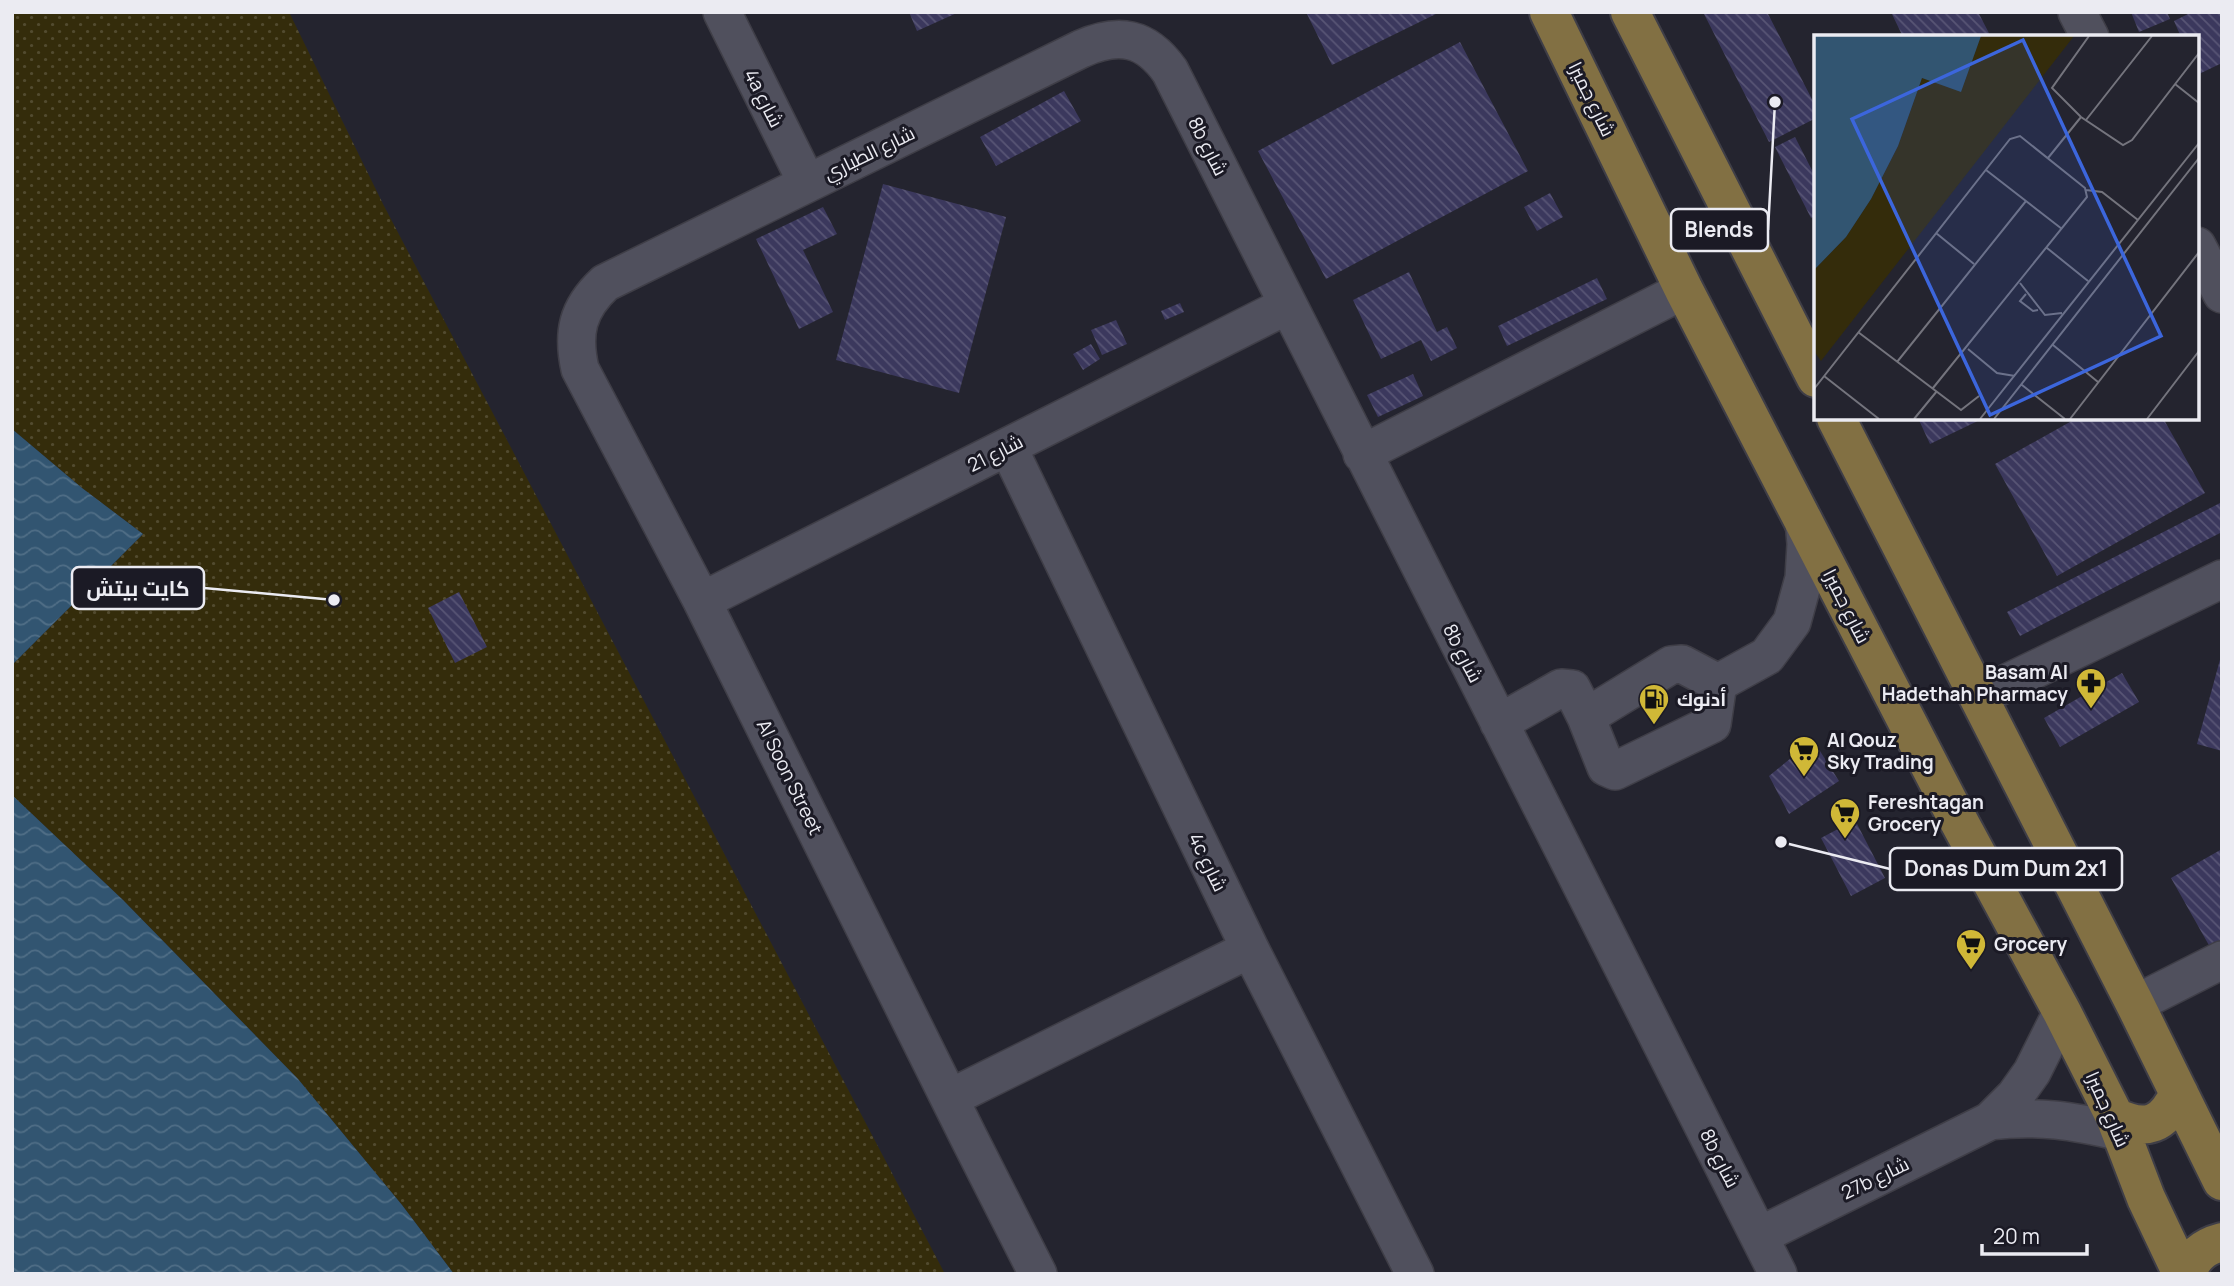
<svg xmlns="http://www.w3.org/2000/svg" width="2234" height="1286" viewBox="0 0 2234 1286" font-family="Manrope,Cairo,sans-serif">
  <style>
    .sand { fill: url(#sand-dots) }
    .water { fill: url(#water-waves) }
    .building { fill: url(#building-back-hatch) }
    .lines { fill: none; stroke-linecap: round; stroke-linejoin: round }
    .minor-casing { stroke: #3f3e47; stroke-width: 40 }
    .major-casing { stroke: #3f3e47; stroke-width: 42 }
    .minor { stroke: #50505d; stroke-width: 37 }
    .major { stroke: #827043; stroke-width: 38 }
    .labels { text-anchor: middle; stroke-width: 6; stroke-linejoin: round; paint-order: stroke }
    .street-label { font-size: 19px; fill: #ebebf2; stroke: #1b1a25 }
    .poi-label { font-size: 19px; font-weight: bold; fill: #ebebf2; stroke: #1b1a25; text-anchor: start }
    .inset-road { fill: none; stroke: #74747d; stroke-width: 2 }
    .view { fill: #3c66dc; fill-opacity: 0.15; stroke: #3c66dc; stroke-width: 3.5 }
    .inset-edge { fill: none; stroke: #ebebf2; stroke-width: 3.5 }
    .leader { fill: none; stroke: #ebebf2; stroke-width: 2.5 }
    .callout-dot { fill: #ebebf2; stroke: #1b1a25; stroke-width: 2.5 }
    .callout { fill: #1b1a25; stroke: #ebebf2; stroke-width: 2.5 }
    .callout-label { font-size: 21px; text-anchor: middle; font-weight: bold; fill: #ebebf2 }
  </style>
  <defs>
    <pattern id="sand-dots" width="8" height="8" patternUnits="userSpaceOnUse" patternTransform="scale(1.75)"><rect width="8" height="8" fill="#342c0b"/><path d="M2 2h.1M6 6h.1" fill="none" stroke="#524b2f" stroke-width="1.8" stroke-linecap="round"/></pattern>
    <pattern id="water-waves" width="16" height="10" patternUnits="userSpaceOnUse" patternTransform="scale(1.75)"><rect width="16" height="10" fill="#325571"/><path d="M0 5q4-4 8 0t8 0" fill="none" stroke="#506e86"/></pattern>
    <pattern id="building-back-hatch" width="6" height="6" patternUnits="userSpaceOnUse" patternTransform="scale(1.75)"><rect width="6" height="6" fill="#3b385d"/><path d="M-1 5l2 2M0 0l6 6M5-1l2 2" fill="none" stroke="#585575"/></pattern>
  </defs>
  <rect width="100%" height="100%" fill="#24242f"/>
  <path class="sand" d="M 12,12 L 289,12 L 383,204 L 945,1274 L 454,1274 L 402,1205 L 298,1079 L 123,900 L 12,795 L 12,665 L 143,534 L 82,488 L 12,429 Z"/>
  <path class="water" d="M 12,429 L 82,488 L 143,534 L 12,665 Z
    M 12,795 L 123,900 L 298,1079 L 402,1205 L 454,1274 L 12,1274 Z"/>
  <path class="building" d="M 909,12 L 959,12 L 917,31 Z
    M 1306,12 L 1440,12 L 1332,65 Z
    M 1703,12 L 1767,12 L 1816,107 L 1816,118 L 1769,142 Z
    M 1891,12 L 1978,12 L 1991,37 L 1903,37 Z
    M 2131,12 L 2167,12 L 2170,19 L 2139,32 Z
    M 2192,12 L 2222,12 L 2222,63 L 2199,74 L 2197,70 L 2197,37 L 2181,37 L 2174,21 Z
    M 1460,42 L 1528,171 L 1326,279 L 1258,151 Z
    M 1064,91 L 1081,121 L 996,166 L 980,137 Z
    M 1795,137 L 1816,178 L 1816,216 L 1811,218 L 1775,147 Z
    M 883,184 L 1006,217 L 959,393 L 836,360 Z
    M 1550,193 L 1563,217 L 1537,231 L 1524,207 Z
    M 823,207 L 837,234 L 803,250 L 833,312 L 799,329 L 756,239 Z
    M 1409,272 L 1437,332 L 1447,327 L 1457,348 L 1431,361 L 1421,340 L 1381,359 L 1353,300 Z
    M 1597,278 L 1607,299 L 1507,346 L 1498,326 Z
    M 1180,303 L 1184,312 L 1165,320 L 1161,311 Z
    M 1116,320 L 1127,344 L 1102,355 L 1091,330 Z
    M 1091,344 L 1100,359 L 1083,370 L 1073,354 Z
    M 1413,374 L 1423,396 L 1378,417 L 1367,395 Z
    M 1918,418 L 1984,418 L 1930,444 Z
    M 2077,418 L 2163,418 L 2205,493 L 2057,576 L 1995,464 Z
    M 2222,502 L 2222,532 L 2020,636 L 2007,612 Z
    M 459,592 L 487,647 L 455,663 L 428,608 Z
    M 2221,656 L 2222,656 L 2222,751 L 2197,744 Z
    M 2122,673 L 2139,702 L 2060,747 L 2044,718 Z
    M 1813,740 L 1839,781 L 1789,814 L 1769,776 Z
    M 1855,820 L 1885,878 L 1851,896 L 1821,838 Z
    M 2222,849 L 2222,953 L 2215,956 L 2171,878 Z"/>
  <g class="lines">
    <g class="minor-casing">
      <path id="minor" d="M 722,12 L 807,183
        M 2077,12 L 2090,37
        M 2197,246 L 2222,294
        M 1008,447 L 1250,949 L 1415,1274
        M 1362,454 L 1684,290
        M 702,601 L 1288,305
        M 1978,697 L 2222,579
        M 1586,717 L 1606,767 L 1615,771 L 1712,724 L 1718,683
        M 1499,723 L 1561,688 L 1572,689 L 1586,717 L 1671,665 L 1682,664 L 1718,683 L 1767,656 L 1792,622 L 1804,578 L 1806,544 L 1804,521
        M 2135,1004 L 2222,960
        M 950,1098 L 1250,949
        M 1990,1121 C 2040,1115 2073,1121 2121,1132
        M 1759,1236 L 1990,1121 L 2015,1096 L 2032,1072 L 2062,1012
        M 1038,1274 L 969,1138 L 702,601 L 580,369 C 572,333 577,309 605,283 L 1081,49 C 1119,32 1146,37 1170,71 L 1778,1274"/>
    </g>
    <g class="major-casing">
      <path id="major" d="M 1549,12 L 1684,290 L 1949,803 L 2062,1012 L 2115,1117 L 2146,1198 L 2182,1274
        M 1630,12 L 1816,378
        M 1836,418 L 2135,1004 L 2222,1181
        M 2115,1117 C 2147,1132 2164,1125 2179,1093
        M 2186,1274 C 2193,1256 2203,1247 2222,1242"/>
    </g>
    <use href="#minor" class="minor"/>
    <use href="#major" class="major"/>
  </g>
  <defs>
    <g id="pharmacy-pin" transform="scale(1.575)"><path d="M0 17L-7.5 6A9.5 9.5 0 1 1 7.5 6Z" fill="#d0b837" stroke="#1b1a25"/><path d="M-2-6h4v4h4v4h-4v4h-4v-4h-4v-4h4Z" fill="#111"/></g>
    <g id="fuel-pin" transform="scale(1.575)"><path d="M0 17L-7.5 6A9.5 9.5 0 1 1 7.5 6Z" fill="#d0b837" stroke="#1b1a25"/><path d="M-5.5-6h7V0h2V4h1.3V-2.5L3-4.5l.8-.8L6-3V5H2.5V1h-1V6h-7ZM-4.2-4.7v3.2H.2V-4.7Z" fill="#111"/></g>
    <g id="supermarket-pin" transform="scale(1.575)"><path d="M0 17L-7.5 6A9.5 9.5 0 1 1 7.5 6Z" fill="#d0b837" stroke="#1b1a25"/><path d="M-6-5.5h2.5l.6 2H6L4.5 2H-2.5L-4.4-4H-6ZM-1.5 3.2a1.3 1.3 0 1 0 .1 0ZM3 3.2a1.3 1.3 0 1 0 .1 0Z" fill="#111"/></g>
  </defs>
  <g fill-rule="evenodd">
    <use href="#pharmacy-pin" x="2091" y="683"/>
    <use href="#fuel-pin" x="1654" y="699"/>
    <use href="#supermarket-pin" x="1804" y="751"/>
    <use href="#supermarket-pin" x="1845" y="813"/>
    <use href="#supermarket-pin" x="1971" y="944"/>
  </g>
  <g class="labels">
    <g class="street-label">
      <text transform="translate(764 98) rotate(63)" y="7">4a شارع</text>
      <text transform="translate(1592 99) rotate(64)" y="7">شارع جميرا</text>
      <text transform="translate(1208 146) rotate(63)" y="7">8b شارع</text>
      <text transform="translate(869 153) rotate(-26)" y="7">شارع الطياري</text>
      <text transform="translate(995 453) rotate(-27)" y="7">شارع 21</text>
      <text transform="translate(1847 606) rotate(63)" y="7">شارع جميرا</text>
      <text transform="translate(1463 653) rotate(63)" y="7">8b شارع</text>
      <text transform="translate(790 777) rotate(64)" y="7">Al Soon Street</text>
      <text transform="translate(1208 862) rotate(64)" y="7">4c شارع</text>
      <text transform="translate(2108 1109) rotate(66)" y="7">شارع جميرا</text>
      <text transform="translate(1720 1158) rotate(63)" y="7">8b شارع</text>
      <text transform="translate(1875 1178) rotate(-26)" y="7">27b شارع</text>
    </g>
    <g class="poi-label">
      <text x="2068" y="679" text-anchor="end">Basam Al<tspan x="2068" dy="22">Hadethah Pharmacy</tspan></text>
      <text x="1677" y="706">أدنوك</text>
      <text x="1827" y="747">Al Qouz<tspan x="1827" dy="22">Sky Trading</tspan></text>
      <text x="1868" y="809">Fereshtagan<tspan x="1868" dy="22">Grocery</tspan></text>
      <text x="1994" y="951">Grocery</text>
    </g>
  </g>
  <g transform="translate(1814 35)">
    <rect width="385" height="385" fill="#24242f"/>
    <path d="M 167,1 L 260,1 L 7,326 L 0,316 L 0,235 L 32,202 L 57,164 L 84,111 L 108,43 L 147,56 Z" fill="#342c0b"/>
    <path d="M 0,1 L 167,1 L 147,57 L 108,43 L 84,111 L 57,164 L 32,202 L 0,235 Z" fill="#325571"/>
    <path class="inset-road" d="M 275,1 L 238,53 L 267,82 L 309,110 L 318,105 L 385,18M 361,49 L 385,68M 272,85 L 338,1M 234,123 L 267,82M 172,135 L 248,194M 272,155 L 288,157 L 324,185M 122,198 L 160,229M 233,213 L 274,246M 206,248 L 231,280 L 248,278M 212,259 L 206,266 L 219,276 L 224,275M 44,297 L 147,375 L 165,361M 239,310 L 284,347M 154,314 L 183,338 L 201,341M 83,327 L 212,166M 10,341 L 65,384M 208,350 L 251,384M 0,354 L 196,104 L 206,101 L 271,153 L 273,162 L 119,353M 100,384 L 123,356M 166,384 L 385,108M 180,384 L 385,123M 256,384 L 385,217M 333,384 L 385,316"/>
    <path class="view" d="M 209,5 L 347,301 L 176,380 L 38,84 Z"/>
    <rect width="385" height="385" class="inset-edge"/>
  </g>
  <path class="leader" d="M1775 102L1768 230M334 600L204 588M1781 842L1890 869"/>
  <g class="callout-dot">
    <circle cx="1775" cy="102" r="7"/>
    <circle cx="334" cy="600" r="7"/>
    <circle cx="1781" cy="842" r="7"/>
  </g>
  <g class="callout">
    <rect x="1671" y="209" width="97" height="42" rx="7"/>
    <rect x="72" y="567" width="132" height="42" rx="7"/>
    <rect x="1890" y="848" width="232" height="42" rx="7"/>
  </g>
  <g class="callout-label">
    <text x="1719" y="237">Blends</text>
    <text x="138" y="596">كايت بيتش</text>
    <text x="2006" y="876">Donas Dum Dum 2x1</text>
  </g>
  <rect width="2234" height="1286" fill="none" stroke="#ebebf2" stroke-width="28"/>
  <path d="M1982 1244v10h105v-10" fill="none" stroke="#ebebf2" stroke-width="3.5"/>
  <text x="1993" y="1244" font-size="21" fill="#ebebf2" stroke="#1b1a25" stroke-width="5" paint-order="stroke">20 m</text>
</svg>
